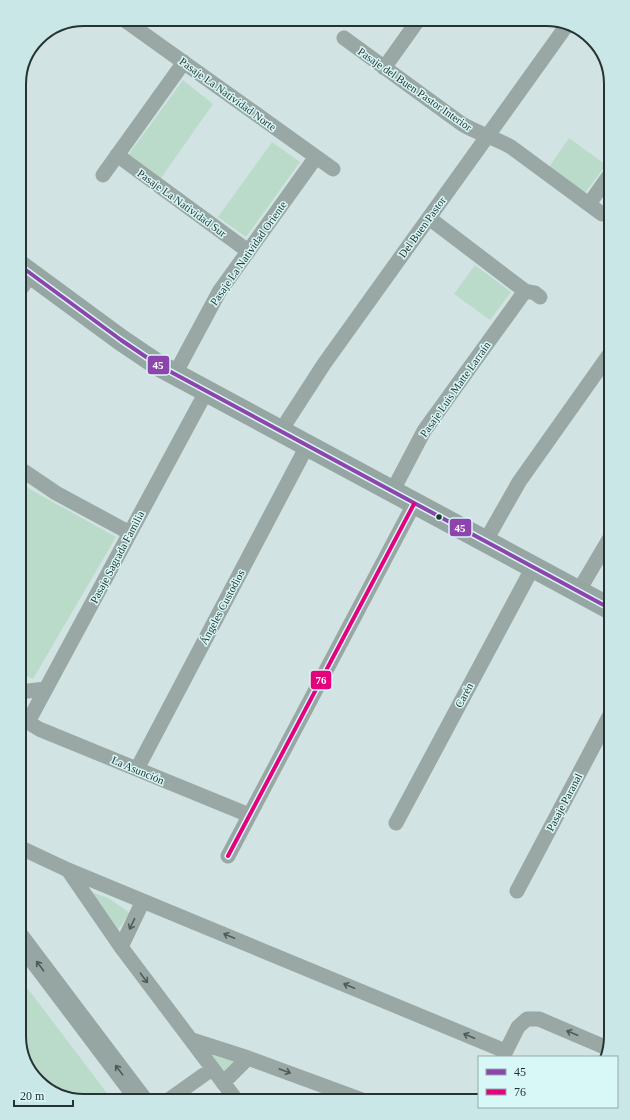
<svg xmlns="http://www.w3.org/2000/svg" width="630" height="1120" viewBox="0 0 630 1120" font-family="Georgia,serif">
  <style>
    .green { fill: #bbdbca }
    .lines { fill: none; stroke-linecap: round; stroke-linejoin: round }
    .street { stroke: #99a8a4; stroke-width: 15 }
    .secondary { stroke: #96a6a2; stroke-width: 22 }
    .bus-1-casing { stroke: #d8f7f7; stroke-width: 7 }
    .bus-2-casing { stroke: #d8f7f7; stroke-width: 7 }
    .bus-1 { stroke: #8e44ad; stroke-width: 4 }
    .bus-2 { stroke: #e5007d; stroke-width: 4 }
    .oneway { stroke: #4f5c5b }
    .oneway2 { stroke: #4e5b5a }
    .bus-dot { fill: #273333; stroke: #d8f7f7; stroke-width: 1.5 }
    .labels { text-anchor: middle; stroke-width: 3; stroke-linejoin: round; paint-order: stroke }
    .street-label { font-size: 11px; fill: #273333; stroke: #d8f7f7 }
    .rim { fill: none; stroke: #273333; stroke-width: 2 }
    .line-badge { stroke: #d8f7f7; stroke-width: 1.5 }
    .badge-label { font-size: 11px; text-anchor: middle; font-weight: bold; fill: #fff }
  </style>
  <rect width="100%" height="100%" fill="#d2e3e3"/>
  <path class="green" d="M 183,80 L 213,104 L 159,181 L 126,158 Z
    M 569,138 L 606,165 L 585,193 L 549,167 Z
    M 272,142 L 300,162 L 246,237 L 218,217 Z
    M 475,265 L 511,292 L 490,320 L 454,294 Z
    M 19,481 L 33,491 L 116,537 L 33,679 L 19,673 Z
    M 89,891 L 108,898 L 130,913 L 116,932 Z
    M 19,977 L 113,1101 L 80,1101 L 50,1091 L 24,1057 L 19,1036 Z
    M 192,1040 L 248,1058 L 223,1083 Z"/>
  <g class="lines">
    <path class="street" d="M 123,19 L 333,169
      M 344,38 L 462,124 C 477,133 495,138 511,147 L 602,214
      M 384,68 L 419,19
      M 117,155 L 248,251
      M 103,175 L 184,62
      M 589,204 L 611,173
      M 429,218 L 525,291 L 535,293 L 540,297
      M 19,291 L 31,275
      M 175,374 L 219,292 L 316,157
      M 280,432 L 324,364 L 567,25
      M 19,468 L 56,493 L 130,533
      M 392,492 L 424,431 L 525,291
      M 485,542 L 519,482 L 611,352
      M 578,592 L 611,536
      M 19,692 L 46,689
      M 19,714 L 28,722 L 39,729 L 249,815
      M 28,722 L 206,392
      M 137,769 L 307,446
      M 396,823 L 533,567
      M 19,847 L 68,870 L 505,1051
      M 228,856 L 414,504
      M 68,870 L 121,947 L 237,1101
      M 517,891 L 611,713
      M 121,947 L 143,901
      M 192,1040 L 248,1058 L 365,1101
      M 503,1057 L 518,1027 L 527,1019 L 539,1019 L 607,1048
      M 223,1083 L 248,1058
      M 167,1101 L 212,1069"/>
    <path class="secondary" d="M 19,265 L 121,340 L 158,365 L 611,609
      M 19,938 L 142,1101"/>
    <g class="bus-1-casing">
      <path id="bus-1" d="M 19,265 L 121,340 L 158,365 L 611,609"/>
    </g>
    <g class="bus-2-casing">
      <path id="bus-2" d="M 228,856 L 414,504"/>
    </g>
    <use href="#bus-1" class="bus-1"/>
    <use href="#bus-2" class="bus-2"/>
  </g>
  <defs><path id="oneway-shaft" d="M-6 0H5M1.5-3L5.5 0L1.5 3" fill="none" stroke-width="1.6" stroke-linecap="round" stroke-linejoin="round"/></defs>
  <g class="oneway">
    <use href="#oneway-shaft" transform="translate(132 924) rotate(116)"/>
    <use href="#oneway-shaft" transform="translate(229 936) rotate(-157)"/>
    <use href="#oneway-shaft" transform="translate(144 978) rotate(53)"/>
    <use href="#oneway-shaft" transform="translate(349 986) rotate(-157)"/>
    <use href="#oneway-shaft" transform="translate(572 1033) rotate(-157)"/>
    <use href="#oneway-shaft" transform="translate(469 1036) rotate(-157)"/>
    <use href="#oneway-shaft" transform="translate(285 1071) rotate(20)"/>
  </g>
  <g class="oneway2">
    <use href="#oneway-shaft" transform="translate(40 966) rotate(-127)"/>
    <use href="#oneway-shaft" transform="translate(119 1070) rotate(-127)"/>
  </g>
  <circle class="bus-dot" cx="439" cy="517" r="3.5"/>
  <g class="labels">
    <g class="street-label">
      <text transform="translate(415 89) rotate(35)" y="4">Pasaje del Buen Pastor Interior</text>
      <text transform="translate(228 94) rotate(36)" y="4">Pasaje La Natividad Norte</text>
      <text transform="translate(182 203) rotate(36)" y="4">Pasaje La Natividad Sur</text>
      <text transform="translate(422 227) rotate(-54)" y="4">Del Buen Pastor</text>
      <text transform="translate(248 253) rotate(-55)" y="4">Pasaje La Natividad Oriente</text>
      <text transform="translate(455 389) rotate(-55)" y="4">Pasaje Luis Matte Larraín</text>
      <text transform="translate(117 557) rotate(-62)" y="4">Pasaje Sagrada Familia</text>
      <text transform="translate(222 607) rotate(-62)" y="4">Ángeles Custodios</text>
      <text transform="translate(464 695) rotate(-62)" y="4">Carén</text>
      <text transform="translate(138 770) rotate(23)" y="4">La Asunción</text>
      <text transform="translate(564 802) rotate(-62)" y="4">Pasaje Paranal</text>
    </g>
  </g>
  <path d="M0 0H630V1120H0ZM84 26H546A58 58 0 0 1 604 84V1036A58 58 0 0 1 546 1094H84A58 58 0 0 1 26 1036V84A58 58 0 0 1 84 26Z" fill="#cae7e7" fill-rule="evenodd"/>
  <path class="rim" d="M84 26H546A58 58 0 0 1 604 84V1036A58 58 0 0 1 546 1094H84A58 58 0 0 1 26 1036V84A58 58 0 0 1 84 26Z"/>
  <g class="line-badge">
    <rect x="147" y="355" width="23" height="20" rx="4" fill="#8e44ad"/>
    <rect x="449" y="518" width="23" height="19" rx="4" fill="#8e44ad"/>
    <rect x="310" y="670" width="22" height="20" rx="4" fill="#e5007d"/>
  </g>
  <g class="badge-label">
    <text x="158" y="369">45</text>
    <text x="460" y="532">45</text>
    <text x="321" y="684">76</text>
  </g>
  <rect x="478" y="1056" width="140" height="52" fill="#d8f7f7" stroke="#91a9a9"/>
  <rect x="486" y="1069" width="20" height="6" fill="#8e44ad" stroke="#91a9a9"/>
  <text x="514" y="1076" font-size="12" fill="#273333">45</text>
  <rect x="486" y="1089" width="20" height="6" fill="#e5007d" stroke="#91a9a9"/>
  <text x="514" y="1096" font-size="12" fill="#273333">76</text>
  <path d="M14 1100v6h59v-6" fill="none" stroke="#273333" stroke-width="2"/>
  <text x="20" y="1100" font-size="12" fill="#273333" stroke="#d8f7f7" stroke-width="3" paint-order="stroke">20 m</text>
</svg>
